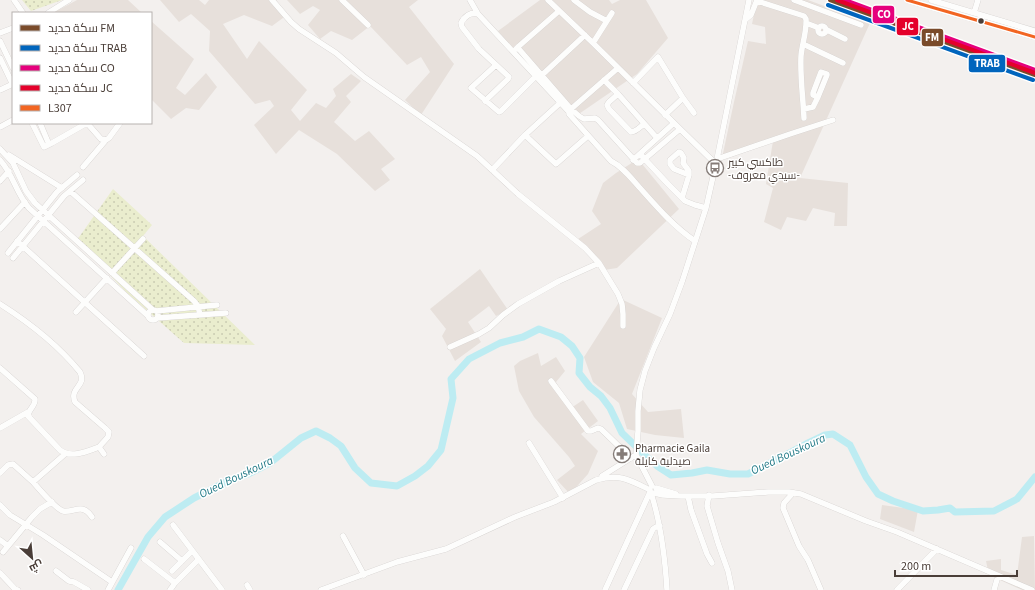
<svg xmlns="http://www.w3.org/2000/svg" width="1035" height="590" viewBox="0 0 1035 590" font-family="'Source Sans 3',Cairo,sans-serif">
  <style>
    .residential { fill: #e7e0db }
    .grass { fill: url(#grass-dots) }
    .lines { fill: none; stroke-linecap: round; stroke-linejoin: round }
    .river { stroke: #bdecf2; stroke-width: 7 }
    .minor-casing { stroke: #d0ccca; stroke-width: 6 }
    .minor { stroke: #fdfdfc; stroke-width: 5.5 }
    .bus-1-casing { stroke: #fff; stroke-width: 6 }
    .bus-1 { stroke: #f26522; stroke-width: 3 }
    .rail-1-casing { stroke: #fff; stroke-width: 7 }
    .rail-2-casing { stroke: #fff; stroke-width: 7 }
    .rail-3-casing { stroke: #fff; stroke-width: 7 }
    .rail-4-casing { stroke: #fff; stroke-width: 7 }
    .rail-1 { stroke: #7a4b2a; stroke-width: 4 }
    .rail-2 { stroke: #0065bd; stroke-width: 4 }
    .rail-3 { stroke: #e5007d; stroke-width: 4 }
    .rail-4 { stroke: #e4002b; stroke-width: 4 }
    .bus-dot { fill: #4a3e38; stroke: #fff; stroke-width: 1.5 }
    .labels { text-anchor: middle; stroke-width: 3; stroke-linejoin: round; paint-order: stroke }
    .poi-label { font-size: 11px; fill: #4a3e38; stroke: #fff; text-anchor: start }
    .water-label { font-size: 12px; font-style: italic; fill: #247b88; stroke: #fff }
    .line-badge { stroke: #fff; stroke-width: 1.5 }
    .badge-label { font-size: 11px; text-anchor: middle; font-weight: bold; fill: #fff }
  </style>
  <defs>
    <pattern id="grass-dots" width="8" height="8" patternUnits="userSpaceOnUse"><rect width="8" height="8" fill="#eaedce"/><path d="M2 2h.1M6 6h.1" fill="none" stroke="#caccb2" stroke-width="1.8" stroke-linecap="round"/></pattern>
  </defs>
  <rect width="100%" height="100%" fill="#f3f0ee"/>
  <path class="residential" d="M 77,0 L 128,0 L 142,13 L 53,13 Z
    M 160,0 L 199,0 L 205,5 L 209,0 L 276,0 L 287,15 L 272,26 L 244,15 L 223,24 L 247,59 L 259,41 L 307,90 L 291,110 L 300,121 L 316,103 L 326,108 L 336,96 L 333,89 L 351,74 L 361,81 L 346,96 L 351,102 L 334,122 L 355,141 L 369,131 L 395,159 L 381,169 L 390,180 L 375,191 L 337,154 L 299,130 L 276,154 L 254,125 L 274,106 L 270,100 L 255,104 L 209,51 L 210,31 L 191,14 L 179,22 Z
    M 287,0 L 418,0 L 409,7 L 454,64 L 421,115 L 405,100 L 430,72 L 421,57 L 407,65 L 370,26 L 352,40 L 331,31 L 320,39 L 308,25 L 320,10 L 313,6 L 300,14 Z
    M 540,0 L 609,0 L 612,4 L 620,0 L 646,0 L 668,38 L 637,74 L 573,118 L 498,31 Z
    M 757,0 L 808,0 L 870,23 L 800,178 L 848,183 L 847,226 L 834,226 L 835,213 L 813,208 L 806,221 L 787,217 L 781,230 L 764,222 L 773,188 L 766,184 L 773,141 L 722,158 L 734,102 L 748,41 L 766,44 L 765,27 L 752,24 Z
    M 151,21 L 194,59 L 176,88 L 185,95 L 206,73 L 217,87 L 199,110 L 186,108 L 171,119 L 151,99 Z
    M 638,159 L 679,209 L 617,268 L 604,270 L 575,241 L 601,224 L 592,211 L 603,183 L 616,173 Z
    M 480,269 L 508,310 L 496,316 L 489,306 L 468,322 L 481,342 L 455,361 L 442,336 L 446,329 L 430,309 Z
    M 621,299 L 662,318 L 632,394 L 648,412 L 681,409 L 684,438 L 655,435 L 627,429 L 619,403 L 593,382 L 584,357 Z
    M 538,353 L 541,366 L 556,357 L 565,371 L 556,382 L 571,408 L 583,400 L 598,421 L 581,434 L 598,451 L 588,474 L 570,494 L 557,480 L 575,466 L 569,457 L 534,417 L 519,391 L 514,366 L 520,361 Z
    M 882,505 L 918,510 L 914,532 L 880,519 Z
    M 1034,536 L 1035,590 L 1022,590 L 989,575 L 986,561 L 1001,559 L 1001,570 L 1017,575 L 1022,537 Z"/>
  <path class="grass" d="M 22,0 L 62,0 L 31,11 Z
    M 113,189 L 152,225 L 143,236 L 255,345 L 184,343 L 126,292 L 77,240 Z"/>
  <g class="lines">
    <path class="river" d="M 118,590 L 148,537 L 165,517 L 194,498 L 228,481 L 248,474 L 270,463 L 301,438 L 316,431 L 330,438 L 341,446 L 355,468 L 371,483 L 397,486 L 415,476 L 428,466 L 441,450 L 453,398 L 451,379 L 469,359 L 500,343 L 523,337 L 539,329 L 561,337 L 572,346 L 580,358 L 579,373 L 590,387 L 601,396 L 610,408 L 622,433 L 647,457 L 657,466 L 671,475 L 692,473 L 707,470 L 730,474 L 748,474 L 780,458 L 806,444 L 825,435 L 833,434 L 850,445 L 866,477 L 878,494 L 893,501 L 923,511 L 938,510 L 950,508 L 955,512 L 994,511 L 1017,499 L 1035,477"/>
    <g class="minor-casing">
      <path id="minor" d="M 14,0 L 23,13
        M 272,0 L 291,22 L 299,29 L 336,53 L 364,77 L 477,156 L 518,194 L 585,248 L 599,263 L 618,294 L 622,304 L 623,314 L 623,326
        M 342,0 L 368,25
        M 470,0 L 478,14
        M 548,0 L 593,43 L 680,129 L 716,164
        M 574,0 L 590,12 L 607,21
        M 794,0 L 861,25
        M 907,0 L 1035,37
        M 931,0 L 1035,31
        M 757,1 L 804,16 L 806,19 C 807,31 802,44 801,56 C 800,77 803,97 804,118
        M 48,13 L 69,0
        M 974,13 L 978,0
        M 746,19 L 751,15 L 757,0
        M 806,23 L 819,28
        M818 30a4 4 0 1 1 8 0a4 4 0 1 1-8 0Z
        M 827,30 L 845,39
        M 0,33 L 13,28
        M 0,41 L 13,68
        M 593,43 L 612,13
        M 803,44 L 843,63
        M 518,48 L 571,109 L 579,116 L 584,119 L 595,118 L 598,120 L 637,163 L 640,163 L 680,129
        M 516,49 L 519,46 L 559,11
        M 0,58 L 13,85
        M 496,65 L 471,88 L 499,112 L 501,111 L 535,77
        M 618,68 L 571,109 L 569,111 L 569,114 L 611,161 C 623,167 631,178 640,188 C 657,207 674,227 695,241
        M 821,72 L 827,74 L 827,75 L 818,97 L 813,95 L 813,93 Z
        M 542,75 L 585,35
        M 604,80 L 618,94
        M 633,83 L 658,57 L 683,98 L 694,113
        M 0,90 L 13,84
        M 485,101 L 508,79 L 509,77 L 508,76 L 479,49 L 462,27 L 461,23 C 464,17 471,11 478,14 L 569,112
        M 560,103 L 525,135 L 556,164 L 588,136
        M 804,109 L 813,107 L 818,97
        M 665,115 L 683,98
        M 32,123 L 44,147 L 52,143 L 87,123 L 101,139 L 106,140
        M 40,123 L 48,142 L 50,144
        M 644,124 C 640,127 636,132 631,132 L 609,109 L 607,105 L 609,102 L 618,94 L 657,138
        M 0,127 L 13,120
        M 0,149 L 13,163 L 26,191 L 35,203 L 153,310
        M 640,154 L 668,184 L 685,201 L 695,205 L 706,208
        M 9,155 L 62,188
        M 717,159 L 790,134 L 833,120
        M 0,160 C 13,174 16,193 29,208 L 147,315
        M 633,160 L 674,123
        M 83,167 L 106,140 L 109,138 L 120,123
        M 492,170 L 525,135
        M 0,181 L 9,171
        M 70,191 L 194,301 L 198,306 L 200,315
        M 682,198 L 689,175 L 689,171 L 683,163 L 684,158 L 681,153 L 679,152 L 670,160 L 670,164 L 674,169 L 689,175
        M 0,229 L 25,202
        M 17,241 L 144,356
        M 8,253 L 57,192 L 77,175
        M 13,258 L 64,196 L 83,180
        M 112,273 L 143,239
        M 0,304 C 30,323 58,345 80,372 C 87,387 69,387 75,402 L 105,428 L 109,432 L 108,437 L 99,447 L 104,454
        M148 315a5 5 0 1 1 10 0a5 5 0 1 1-10 0Z
        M 156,311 L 217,305
        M 76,312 L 107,278
        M 157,318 L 226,313
        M 450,347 L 479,334 L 489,328 L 503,315 L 518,304 L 559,281 L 599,263
        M 0,368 L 35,399 C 36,406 28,409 28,416 L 60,450 C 71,459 88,451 99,447
        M 551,381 L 588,431 L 591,431 L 598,428 L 601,429 L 631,458
        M 0,428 L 28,412
        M 529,443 L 563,498
        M 65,454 L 33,482 C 39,489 56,509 63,511 C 74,513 82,502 92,517
        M 0,473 L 8,465 L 13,464 L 33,482
        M 602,476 L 634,456
        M 652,486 L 636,455 L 638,431 L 638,411 L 640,390 L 645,371 L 654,348 L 670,314 L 682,282 L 706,208 L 717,159 L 749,0
        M 656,488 L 676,494
        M 651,493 C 661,524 665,557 667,590
        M 654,493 L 663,495 L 681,496 L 713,496 L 768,492 L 789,492 L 801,494 L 866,521 L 897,532 L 1032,590
        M 793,493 L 784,503 L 783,508 L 799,546 L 808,560 L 821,590
        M 709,495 L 707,506 L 718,543 L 728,571 L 732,590
        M 688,496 L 691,510 L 707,554 L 712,563
        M 0,505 L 10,515 L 43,535 L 112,582
        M 173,525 L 222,590
        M 343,536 L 364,575
        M 0,540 L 8,546
        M 160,542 L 182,561
        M 3,552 L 32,517 L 40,509 L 52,502
        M 144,559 L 175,583
        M 56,571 L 69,581 L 74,582 L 88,590
        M 172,571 L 192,551
        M 0,573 L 15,589 L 18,590
        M 247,585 L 250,590
        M 108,590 L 131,548
        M 170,590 L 175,583 L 198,560
        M 321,590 L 397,562 L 446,549 L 515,517 L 554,502 L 596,480 C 619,473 630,480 650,490
        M 605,590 L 650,492
        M 624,590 L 653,529 L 656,527 L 660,526
        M 897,590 L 937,549
        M 994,590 L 998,576"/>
    </g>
    <use href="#minor" class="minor"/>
    <g class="bus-1-casing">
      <path id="bus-1" d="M 907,0 L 1035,37"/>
    </g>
    <use href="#bus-1" class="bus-1"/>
    <g class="rail-1-casing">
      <path id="rail-1" d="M 830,0 L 1035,75"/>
    </g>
    <g class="rail-2-casing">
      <path id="rail-2" d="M 828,5 L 1033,80"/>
    </g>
    <g class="rail-3-casing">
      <path id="rail-3" d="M 845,0 L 1035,70"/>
    </g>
    <g class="rail-4-casing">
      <path id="rail-4" d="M 837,0 L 1035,73"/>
    </g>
    <use href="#rail-1" class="rail-1"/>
    <use href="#rail-2" class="rail-2"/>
    <use href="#rail-3" class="rail-3"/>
    <use href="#rail-4" class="rail-4"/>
  </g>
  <defs>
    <g id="bus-ring" transform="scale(0.9)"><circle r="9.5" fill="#fff" stroke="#857c78" stroke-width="1.5"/><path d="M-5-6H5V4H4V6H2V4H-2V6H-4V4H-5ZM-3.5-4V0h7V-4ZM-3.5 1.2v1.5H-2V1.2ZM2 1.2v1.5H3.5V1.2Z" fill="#857c78"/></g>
    <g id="pharmacy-ring" transform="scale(0.9)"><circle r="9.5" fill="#fff" stroke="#857c78" stroke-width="1.5"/><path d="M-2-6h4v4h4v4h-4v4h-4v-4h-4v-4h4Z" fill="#857c78"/></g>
  </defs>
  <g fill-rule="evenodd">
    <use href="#bus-ring" x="715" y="168"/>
    <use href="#pharmacy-ring" x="622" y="454"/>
  </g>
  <circle class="bus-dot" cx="981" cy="21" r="3.5"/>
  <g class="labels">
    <g class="poi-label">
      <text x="728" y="166">طاكسي كبير<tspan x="728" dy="13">-سيدي معروف-</tspan></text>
      <text x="635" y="452">Pharmacie Gaila<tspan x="635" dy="13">صيدلية كايلة</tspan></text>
    </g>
    <g class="water-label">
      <text transform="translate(788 454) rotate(-25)" y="4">Oued Bouskoura</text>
      <text transform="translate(236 477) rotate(-26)" y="4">Oued Bouskoura</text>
    </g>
  </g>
  <g class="line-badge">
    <rect x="872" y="5" width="23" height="19" rx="4" fill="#e5007d"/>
    <rect x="896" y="17" width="23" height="19" rx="4" fill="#e4002b"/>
    <rect x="921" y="28" width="23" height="19" rx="4" fill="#7a4b2a"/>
    <rect x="968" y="54" width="38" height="19" rx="4" fill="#0065bd"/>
  </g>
  <g class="badge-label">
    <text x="884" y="18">CO</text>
    <text x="908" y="30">JC</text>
    <text x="932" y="41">FM</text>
    <text x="987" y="67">TRAB</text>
  </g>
  <rect x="12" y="12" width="140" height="112" fill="#ffffff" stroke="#b7b2af"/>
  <rect x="20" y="25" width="20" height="6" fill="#7a4b2a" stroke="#b7b2af"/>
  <text x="48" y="32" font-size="12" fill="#4a3e38">سكة حديد FM</text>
  <rect x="20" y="45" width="20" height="6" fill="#0065bd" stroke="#b7b2af"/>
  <text x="48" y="52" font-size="12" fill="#4a3e38">سكة حديد TRAB</text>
  <rect x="20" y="65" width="20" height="6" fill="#e5007d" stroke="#b7b2af"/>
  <text x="48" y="72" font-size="12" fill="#4a3e38">سكة حديد CO</text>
  <rect x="20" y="85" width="20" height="6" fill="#e4002b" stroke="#b7b2af"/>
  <text x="48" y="92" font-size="12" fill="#4a3e38">سكة حديد JC</text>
  <rect x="20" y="105" width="20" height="6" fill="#f26522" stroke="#b7b2af"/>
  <text x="48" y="112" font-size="12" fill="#4a3e38">L307</text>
  <g transform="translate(32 558) rotate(153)" stroke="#ffffff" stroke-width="3" paint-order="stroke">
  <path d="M0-3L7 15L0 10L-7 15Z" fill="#4a3e38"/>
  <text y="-6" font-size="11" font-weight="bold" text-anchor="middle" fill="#4a3e38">ش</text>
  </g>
  <path d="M895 570v6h122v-6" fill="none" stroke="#4a3e38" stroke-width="2"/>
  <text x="901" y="570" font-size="12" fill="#4a3e38" stroke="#ffffff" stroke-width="3" paint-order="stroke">200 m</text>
</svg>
